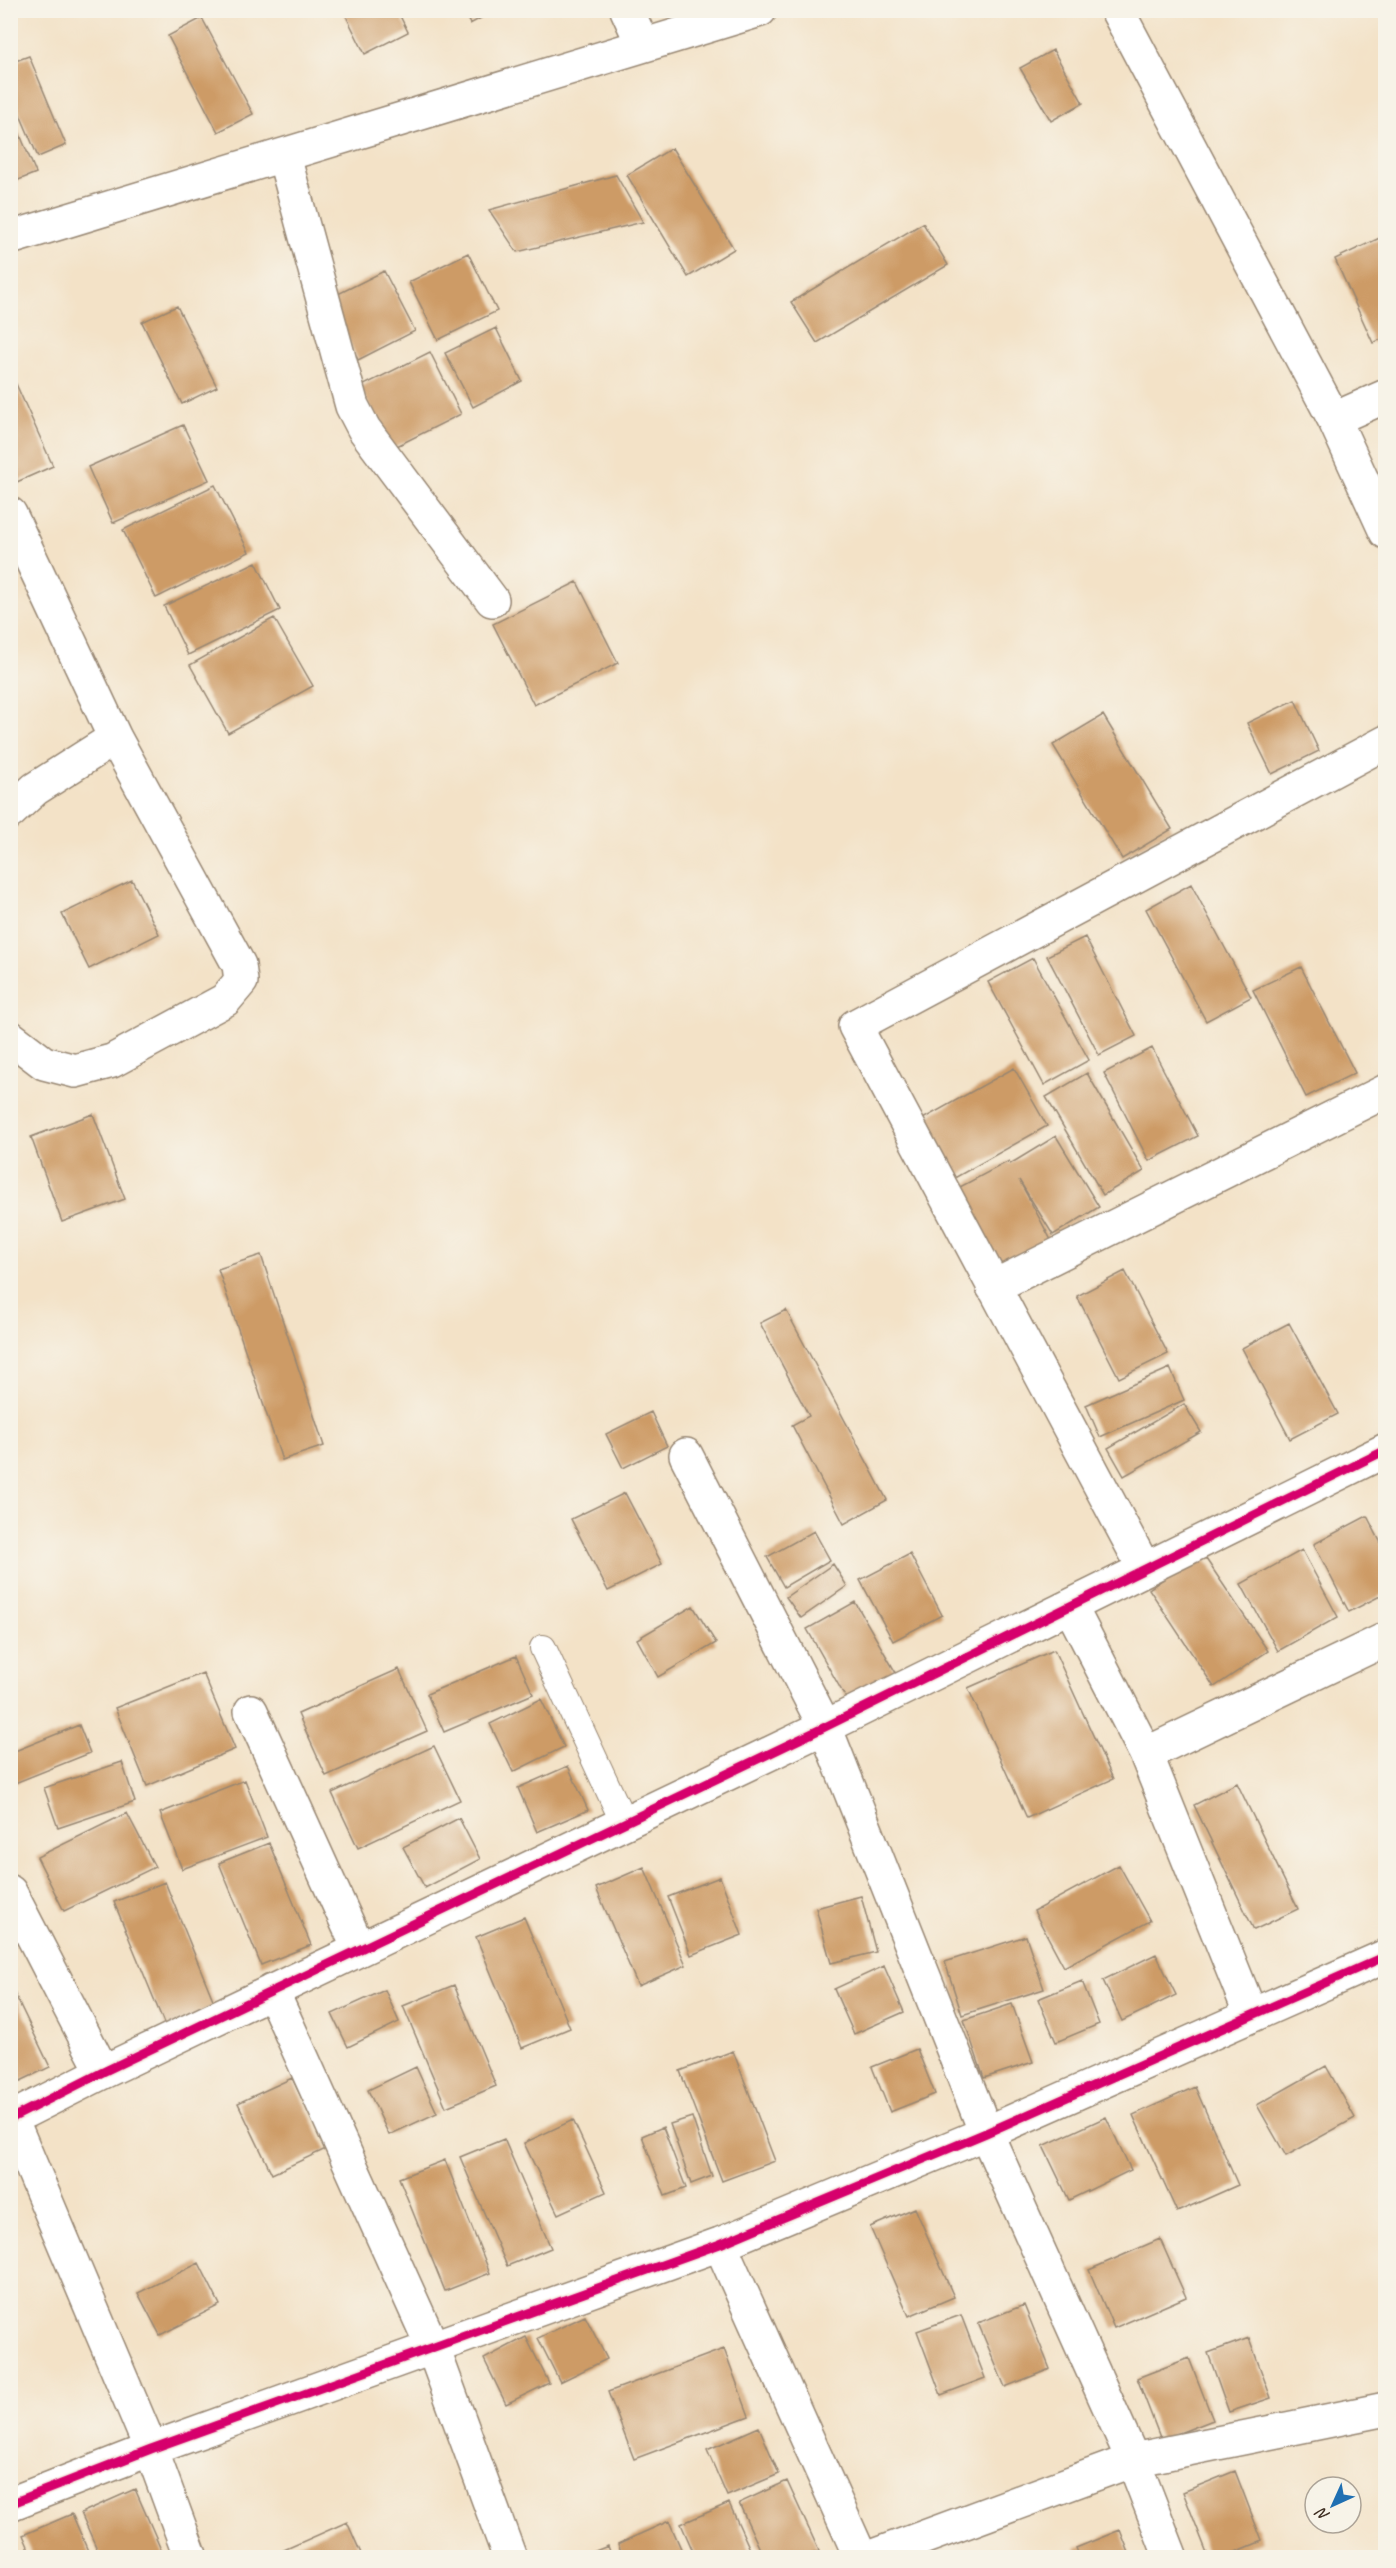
<svg xmlns="http://www.w3.org/2000/svg" width="1396" height="2568" viewBox="0 0 1396 2568" font-family="Caveat,sans-serif">
  <style>
    .building { fill: #cd9b66 }
    .lines { fill: none; stroke-linecap: round; stroke-linejoin: round }
    .service-casing { stroke: #978672; stroke-width: 28 }
    .minor-casing { stroke: #978672; stroke-width: 36 }
    .tertiary-casing { stroke: #978672; stroke-width: 36 }
    .service { stroke: #fff; stroke-width: 26 }
    .minor { stroke: #fff; stroke-width: 33 }
    .tertiary { stroke: #fff; stroke-width: 33 }
    .cycleway-casing { stroke: #f7f3e8; stroke-width: 13 }
    .cycleway { stroke: #d6006c; stroke-width: 9 }
  </style>
  <rect width="100%" height="100%" fill="#f7f3e8"/>
  <filter id="ink" filterUnits="userSpaceOnUse"><feTurbulence type="fractalNoise" baseFrequency=".0167" numOctaves="2"/><feDisplacementMap in="SourceGraphic" scale="12" xChannelSelector="R" yChannelSelector="G"/><feConvolveMatrix kernelMatrix="1 2 1 2 8 2 1 2 1" color-interpolation-filters="sRGB"/></filter>
  <filter id="wash" filterUnits="userSpaceOnUse"><feTurbulence type="fractalNoise" baseFrequency=".008" numOctaves="4" result="noise"/><feDisplacementMap in="SourceGraphic" scale="24" xChannelSelector="R" yChannelSelector="G"/><feGaussianBlur stdDeviation="1.35" result="paint"/><feColorMatrix in="noise" values="0 0 0 0 0 0 0 0 0 0 0 0 0 0 0 0 0 1.4 0 .05"/><feComposite in="paint" operator="in"/></filter>
  <g filter="url(#wash)">
    <rect width="100%" height="100%" fill="#f3e2c7"/>
    <g id="blocks">
      <path class="building" d="M 343,10 L 397,10 L 408,32 L 365,54 Z
        M 463,10 L 496,10 L 470,24 Z
        M 202,18 L 253,114 L 218,132 L 168,36 Z
        M 1053,50 L 1083,103 L 1051,121 L 1020,68 Z
        M 29,56 L 66,145 L 38,157 L 10,91 L 10,63 Z
        M 11,113 L 36,173 L 11,183 Z
        M 672,148 L 734,249 L 688,277 L 627,175 Z
        M 616,175 L 643,222 L 517,252 L 489,210 Z
        M 923,223 L 948,265 L 817,343 L 791,302 Z
        M 1386,235 L 1386,337 L 1373,343 L 1335,259 Z
        M 468,253 L 497,311 L 438,340 L 409,282 Z
        M 384,271 L 415,331 L 358,360 L 328,299 Z
        M 177,306 L 217,387 L 182,404 L 142,322 Z
        M 496,328 L 522,381 L 473,407 L 445,353 Z
        M 430,352 L 461,414 L 391,449 L 360,387 Z
        M 16,384 L 53,466 L 10,485 L 10,386 Z
        M 183,425 L 209,480 L 113,523 L 88,467 Z
        M 215,485 L 249,552 L 156,598 L 123,530 Z
        M 256,562 L 280,610 L 188,655 L 164,606 Z
        M 577,582 L 618,663 L 534,705 L 493,624 Z
        M 274,618 L 313,686 L 228,733 L 190,665 Z
        M 1295,700 L 1319,751 L 1272,774 L 1247,723 Z
        M 1103,715 L 1172,829 L 1122,859 L 1053,745 Z
        M 132,880 L 159,934 L 89,969 L 62,914 Z
        M 1191,884 L 1251,997 L 1206,1021 L 1146,909 Z
        M 1085,937 L 1136,1036 L 1099,1055 L 1047,956 Z
        M 1033,958 L 1089,1060 L 1044,1085 L 988,982 Z
        M 1301,967 L 1355,1073 L 1306,1097 L 1253,990 Z
        M 1152,1048 L 1198,1136 L 1149,1161 L 1104,1073 Z
        M 1014,1068 L 1047,1126 L 951,1180 L 919,1121 Z
        M 1087,1073 L 1144,1171 L 1103,1195 L 1046,1097 Z
        M 93,1114 L 125,1199 L 62,1222 L 31,1137 Z
        M 1056,1136 L 1099,1207 L 1053,1235 L 1019,1180 L 1052,1242 L 999,1270 L 956,1189 L 1009,1161 L 1010,1164 Z
        M 261,1255 L 324,1446 L 282,1460 L 218,1269 Z
        M 1125,1271 L 1168,1354 L 1119,1378 L 1077,1296 Z
        M 786,1310 L 887,1500 L 844,1524 L 792,1425 L 809,1416 L 760,1323 Z
        M 1289,1323 L 1338,1414 L 1290,1439 L 1242,1348 Z
        M 1170,1368 L 1184,1400 L 1100,1437 L 1086,1405 Z
        M 1184,1404 L 1201,1432 L 1124,1476 L 1108,1448 Z
        M 651,1412 L 667,1446 L 623,1468 L 606,1434 Z
        M 625,1493 L 662,1564 L 608,1591 L 571,1519 Z
        M 1367,1516 L 1386,1553 L 1386,1593 L 1349,1612 L 1314,1544 Z
        M 814,1531 L 830,1560 L 784,1587 L 767,1557 Z
        M 1302,1550 L 1338,1617 L 1278,1651 L 1241,1584 Z
        M 1202,1553 L 1268,1651 L 1214,1687 L 1149,1589 Z
        M 910,1554 L 942,1615 L 893,1641 L 860,1580 Z
        M 833,1564 L 847,1586 L 801,1618 L 786,1597 Z
        M 855,1602 L 896,1673 L 847,1700 L 807,1629 Z
        M 693,1606 L 716,1643 L 658,1677 L 637,1639 Z
        M 1054,1650 L 1113,1779 L 1027,1818 L 968,1688 Z
        M 516,1656 L 533,1694 L 444,1732 L 427,1694 Z
        M 399,1669 L 427,1731 L 326,1776 L 298,1714 Z
        M 203,1673 L 235,1749 L 147,1786 L 115,1708 Z
        M 541,1699 L 564,1747 L 513,1772 L 490,1724 Z
        M 79,1725 L 90,1753 L 10,1785 L 10,1753 Z
        M 434,1746 L 460,1800 L 358,1848 L 332,1793 Z
        M 122,1762 L 135,1802 L 58,1828 L 44,1788 Z
        M 568,1766 L 588,1810 L 537,1832 L 518,1788 Z
        M 245,1780 L 267,1837 L 182,1869 L 160,1813 Z
        M 1237,1783 L 1298,1909 L 1254,1930 L 1194,1805 Z
        M 127,1813 L 155,1867 L 64,1911 L 37,1857 Z
        M 459,1818 L 480,1859 L 425,1888 L 403,1847 Z
        M 269,1843 L 311,1945 L 261,1965 L 219,1863 Z
        M 1119,1865 L 1150,1921 L 1064,1967 L 1034,1911 Z
        M 644,1867 L 686,1965 L 638,1986 L 596,1888 Z
        M 720,1877 L 742,1935 L 691,1955 L 668,1897 Z
        M 165,1882 L 216,2007 L 166,2028 L 114,1902 Z
        M 861,1896 L 876,1952 L 831,1963 L 816,1908 Z
        M 524,1917 L 570,2028 L 522,2048 L 476,1937 Z
        M 1026,1936 L 1044,1989 L 962,2015 L 945,1962 Z
        M 1156,1954 L 1176,1995 L 1122,2021 L 1103,1980 Z
        M 884,1966 L 904,2012 L 854,2034 L 834,1989 Z
        M 1082,1981 L 1099,2024 L 1056,2042 L 1038,1999 Z
        M 10,1984 L 50,2067 L 10,2086 Z
        M 454,1985 L 496,2086 L 446,2107 L 403,2006 Z
        M 385,1990 L 399,2022 L 348,2047 L 332,2014 Z
        M 1012,2004 L 1033,2062 L 984,2078 L 964,2020 Z
        M 917,2049 L 935,2094 L 890,2112 L 872,2067 Z
        M 733,2051 L 775,2161 L 722,2181 L 680,2071 Z
        M 1326,2066 L 1355,2118 L 1286,2156 L 1257,2105 Z
        M 416,2067 L 437,2113 L 389,2135 L 368,2090 Z
        M 292,2078 L 326,2149 L 272,2174 L 238,2103 Z
        M 1195,2087 L 1238,2185 L 1177,2212 L 1133,2115 Z
        M 692,2117 L 712,2176 L 691,2184 L 670,2124 Z
        M 1106,2117 L 1131,2170 L 1069,2200 L 1043,2146 Z
        M 573,2120 L 606,2192 L 558,2214 L 524,2143 Z
        M 663,2127 L 686,2188 L 665,2196 L 642,2136 Z
        M 504,2139 L 551,2248 L 507,2266 L 460,2157 Z
        M 445,2160 L 490,2273 L 445,2291 L 399,2178 Z
        M 915,2208 L 954,2297 L 909,2316 L 870,2227 Z
        M 1160,2239 L 1186,2297 L 1114,2328 L 1089,2270 Z
        M 199,2263 L 220,2305 L 160,2335 L 138,2293 Z
        M 1024,2305 L 1050,2369 L 1005,2387 L 978,2323 Z
        M 961,2315 L 985,2378 L 941,2395 L 917,2331 Z
        M 585,2316 L 607,2359 L 560,2382 L 538,2338 Z
        M 526,2337 L 549,2383 L 506,2404 L 484,2359 Z
        M 1249,2338 L 1271,2398 L 1229,2412 L 1208,2353 Z
        M 724,2349 L 749,2416 L 634,2459 L 608,2392 Z
        M 1189,2358 L 1213,2420 L 1161,2440 L 1137,2378 Z
        M 759,2427 L 779,2474 L 727,2496 L 707,2450 Z
        M 1235,2471 L 1262,2541 L 1221,2558 L 1209,2558 L 1183,2492 Z
        M 787,2481 L 819,2551 L 803,2558 L 764,2558 L 739,2503 Z
        M 135,2489 L 165,2558 L 101,2558 L 81,2513 Z
        M 729,2503 L 754,2558 L 696,2558 L 681,2524 Z
        M 72,2514 L 91,2558 L 33,2558 L 23,2535 Z
        M 669,2521 L 685,2558 L 624,2558 L 618,2544 Z
        M 347,2522 L 363,2558 L 266,2558 Z
        M 1120,2530 L 1131,2558 L 1080,2558 L 1076,2548 Z
        M 608,2546 L 612,2557 L 580,2557 Z"/>
    </g>
  </g>
  <g filter="url(#ink)">
    <use href="#blocks" fill-opacity="0" stroke="#978672" stroke-width="1.5"/>
    <g class="lines">
      <g class="service-casing">
        <path id="service" d="M 543,1648 L 624,1823"/>
      </g>
      <g class="minor-casing">
        <path id="minor" d="M 627,10 L 643,45
          M 1117,10 L 1334,419 L 1386,532
          M 284,156 L 352,406 L 364,429 L 492,600
          M 1334,419 L 1386,396
          M 10,514 L 115,738 L 239,965 L 241,981 L 225,1000 L 112,1061 L 75,1071 L 44,1063 L 10,1037
          M 10,812 L 35,789 L 115,738
          M 993,1287 L 1386,1091
          M 686,1455 L 825,1727 L 986,2133 L 1133,2460 L 1171,2558
          M 1144,1568 L 855,1026 L 1386,742
          M 1070,1606 L 1146,1754 L 1251,2015
          M 251,1711 L 359,1949
          M 1146,1754 L 1386,1639
          M 10,1892 L 103,2072
          M 272,1991 L 433,2348 L 510,2558
          M 11,2118 L 151,2449 L 191,2558
          M 10,2119 L 103,2072 L 825,1727 L 1386,1450
          M 720,2244 L 861,2558
          M 10,2504 L 151,2449 L 720,2244 L 986,2133 L 1386,1956
          M 868,2558 L 1133,2460 L 1386,2409"/>
      </g>
      <g class="tertiary-casing">
        <path id="tertiary" d="M 10,238 L 760,10"/>
      </g>
      <use href="#service" class="service"/>
      <use href="#minor" class="minor"/>
      <use href="#tertiary" class="tertiary"/>
      <g class="cycleway-casing">
        <path id="cycleway" d="M 10,2119 L 103,2072 L 825,1727 L 1386,1450
          M 10,2504 L 151,2449 L 720,2244 L 986,2133 L 1386,1956"/>
      </g>
      <use href="#cycleway" class="cycleway"/>
    </g>
  </g>
  <rect width="1396" height="2568" fill="none" stroke="#f7f3e8" stroke-width="36"/>
  <g transform="translate(1333 2505) rotate(225)"><circle r="28" fill="#f7f3e8" stroke="#aca397" stroke-width="1.5"/>
  <path d="M0-4.5L10 22L0 15L-10 22Z" fill="#1f6fb2"/>
  <text y="-9" font-size="16" font-weight="bold" text-anchor="middle" fill="#3b2a1e">N</text>
  </g>
</svg>
